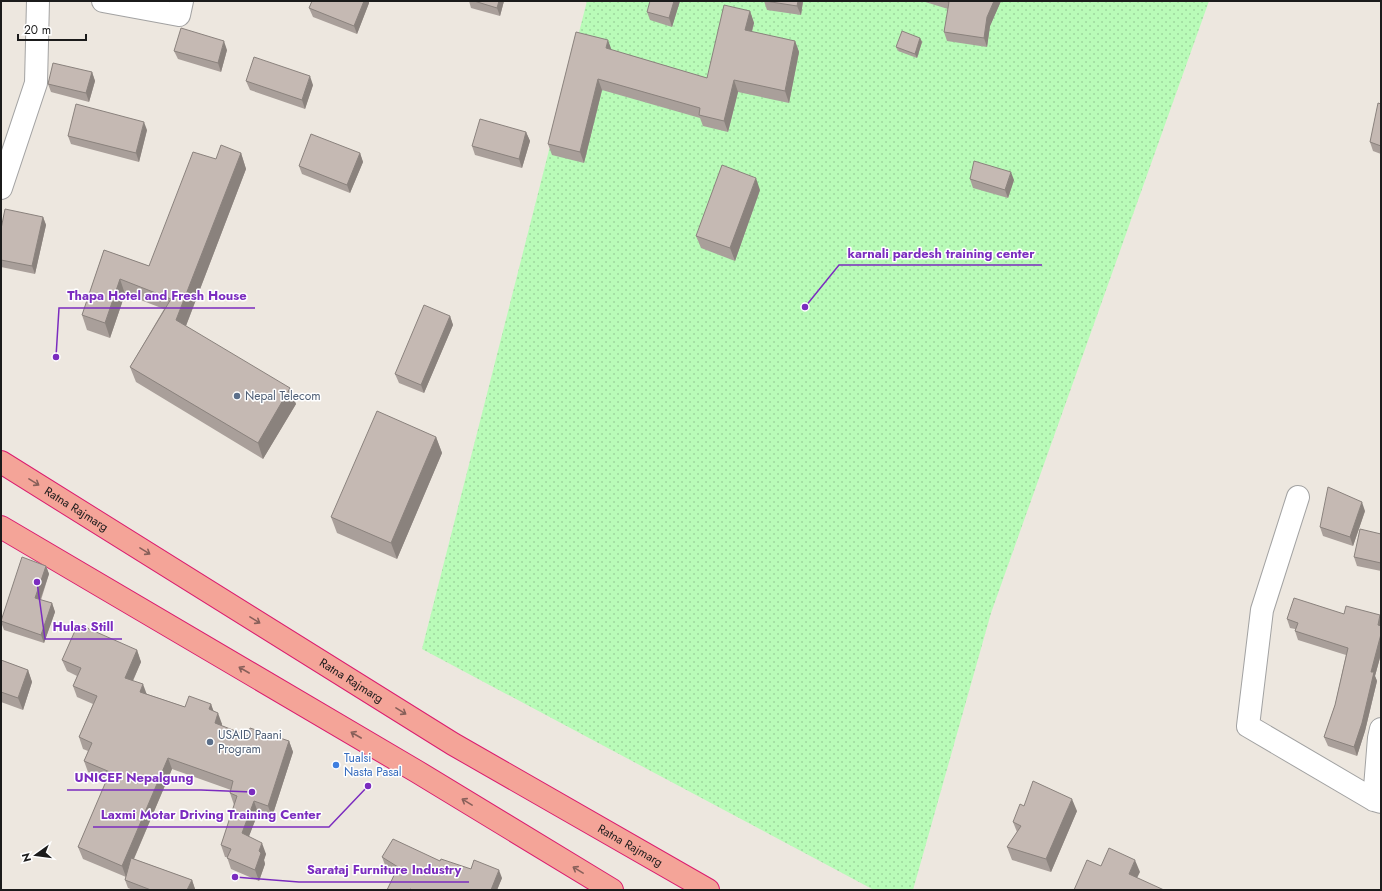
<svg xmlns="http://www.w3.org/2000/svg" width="1382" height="891" viewBox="0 0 1382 891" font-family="Jost,sans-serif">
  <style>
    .park { fill: url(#park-dots) }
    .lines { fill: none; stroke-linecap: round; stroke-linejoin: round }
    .minor-casing { stroke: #a2a2a2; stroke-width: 24 }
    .trunk-casing { stroke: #db1c6f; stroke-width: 24 }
    .minor { stroke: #fff; stroke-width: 22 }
    .trunk { stroke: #f4a498; stroke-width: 22 }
    .wall { fill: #a99f9a }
    .shaded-wall { fill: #8a827d }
    .building { fill: #c5b9b3; stroke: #8a827d }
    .oneway { stroke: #88605a }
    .service-dot { fill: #5c6f8a; stroke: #fff; stroke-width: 1.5 }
    .shop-dot { fill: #3f7fe0; stroke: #fff; stroke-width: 1.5 }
    .labels { text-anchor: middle; stroke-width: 3; stroke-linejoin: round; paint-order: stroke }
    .service-label { font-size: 12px; fill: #4e5e75; stroke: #fff; text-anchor: start }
    .street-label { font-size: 12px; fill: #1b1b1b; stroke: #fff }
    .shop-label { font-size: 12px; fill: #366cbe; stroke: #fff; text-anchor: start }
    .leader { fill: none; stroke: #7b2cbf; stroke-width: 1.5 }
    .callout-dot { fill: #7b2cbf; stroke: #fff; stroke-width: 1.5 }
    .callout-label { font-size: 13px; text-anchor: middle; font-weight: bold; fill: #7b2cbf; stroke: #fff; stroke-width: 3; stroke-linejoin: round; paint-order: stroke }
  </style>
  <defs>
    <pattern id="park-dots" width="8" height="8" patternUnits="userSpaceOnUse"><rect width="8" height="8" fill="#b9fbb8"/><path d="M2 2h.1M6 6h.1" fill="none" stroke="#9ed79e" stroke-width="1.8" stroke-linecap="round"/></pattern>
  </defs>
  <rect width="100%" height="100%" fill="#ede7df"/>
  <path class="park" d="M 587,1 L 1209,1 L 991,613 L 913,890 L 874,890 L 422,649 Z"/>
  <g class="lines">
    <g class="minor-casing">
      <path id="minor" d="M 103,1 L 179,15 L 182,1
        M 1,188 L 36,83 L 38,1
        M 1298,497 L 1262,610 L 1248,726 L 1374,800 L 1381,802
        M 1374,800 L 1379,738 L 1381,729"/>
    </g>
    <g class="trunk-casing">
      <g id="trunk">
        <path id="s1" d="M 1,462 L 453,744 L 708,890"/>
        <path d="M 1,527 L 416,771 L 612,890"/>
      </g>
    </g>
    <use href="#minor" class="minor"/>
    <use href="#trunk" class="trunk"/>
  </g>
  <path class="wall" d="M 312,1 L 369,1 L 369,3 L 357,34 L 313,17 L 309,8 Z
    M 469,1 L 504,1 L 500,16 L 471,8 Z
    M 680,1 L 672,27 L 650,20 L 647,12 Z
    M 764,1 L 803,1 L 801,15 L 767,10 Z
    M 922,1 L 1001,1 L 990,26 L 987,47 L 947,41 L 944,32 L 948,9 Z
    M 750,11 L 754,23 L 752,32 L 795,41 L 799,52 L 789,103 L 738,92 L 728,132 L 703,126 L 700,118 L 602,90 L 584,163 L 552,155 L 548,144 L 612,50 L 707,78 Z
    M 920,38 L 922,42 L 917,58 L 898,51 L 896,47 Z
    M 227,50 L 221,72 L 178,59 L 174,51 Z
    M 92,72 L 95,81 L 89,102 L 51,92 L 48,84 Z
    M 246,81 L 313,85 L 305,109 L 250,90 Z
    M 1381,104 L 1381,154 L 1373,151 L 1370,142 Z
    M 147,130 L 139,162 L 71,144 L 68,136 Z
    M 526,132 L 530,141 L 522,168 L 475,155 L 472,146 Z
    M 241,153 L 246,169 L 186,326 L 296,404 L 263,459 L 136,382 L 130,367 L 164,309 L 125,294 L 110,338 L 87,330 L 82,315 L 104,250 L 149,266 L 216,159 Z
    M 360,153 L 363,162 L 350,193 L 302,174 L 299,166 Z
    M 970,179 L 1014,180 L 1008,198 L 973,188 Z
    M 760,190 L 735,261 L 701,248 L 696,236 Z
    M 43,217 L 46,225 L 35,274 L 1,267 L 1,229 Z
    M 450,316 L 453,325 L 424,393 L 399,383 L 395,374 Z
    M 436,437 L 442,453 L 397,559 L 337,533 L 331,517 Z
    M 1365,511 L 1353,546 L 1323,536 L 1320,527 Z
    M 1381,534 L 1381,571 L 1357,566 L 1354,557 Z
    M 46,566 L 49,574 L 41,600 L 52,603 L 55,612 L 44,643 L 4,630 L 1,622 L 1,620 Z
    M 1344,614 L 1380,615 L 1381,618 L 1381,654 L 1375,676 L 1377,681 L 1365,731 L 1357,756 L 1328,746 L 1324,737 L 1335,705 L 1346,655 L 1298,640 L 1295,631 L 1295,629 L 1290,628 L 1287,619 Z
    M 137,650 L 141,662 L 133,681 L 147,694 L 185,707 L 211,704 L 213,711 L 222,724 L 222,726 L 248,736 L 289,741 L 293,752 L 272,817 L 258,813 L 249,836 L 266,854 L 264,860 L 265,864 L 259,881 L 231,869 L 227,857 L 225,857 L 221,845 L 235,805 L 234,805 L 230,793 L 231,790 L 172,769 L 134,859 L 192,880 L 195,889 L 194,890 L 133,890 L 128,888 L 125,880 L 126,877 L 83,859 L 78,847 L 107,780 L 88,772 L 84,761 L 88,751 L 83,749 L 79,737 L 93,704 L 77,697 L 73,686 L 77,676 L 67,671 L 62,660 Z
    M 1,660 L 28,670 L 32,682 L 23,710 L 1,702 Z
    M 1024,806 L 1077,811 L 1051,872 L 1012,860 L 1007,847 L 1017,832 L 1013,822 Z
    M 382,857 L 440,861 L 471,869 L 502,878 L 497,890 L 387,890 L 396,871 L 385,865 Z"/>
  <path class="shaded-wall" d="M 364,1 L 369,1 L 369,3 L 357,34 L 354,26 Z
    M 499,1 L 504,1 L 500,16 L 497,8 Z
    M 674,1 L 680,1 L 672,27 L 669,18 Z
    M 798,1 L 803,1 L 801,15 L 797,6 Z
    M 994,1 L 1001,1 L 990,26 L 987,47 L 984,38 L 987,17 Z
    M 750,11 L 754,23 L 749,41 L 745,30 Z
    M 920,38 L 922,42 L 917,58 L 915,54 Z
    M 608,40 L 612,51 L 606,48 Z
    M 224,41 L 227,50 L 221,72 L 218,63 Z
    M 795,41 L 799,52 L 789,103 L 785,91 Z
    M 92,72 L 95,81 L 89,102 L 86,93 Z
    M 310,76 L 313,85 L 305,109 L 302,100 Z
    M 598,79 L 602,90 L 584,163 L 580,152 Z
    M 734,80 L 738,92 L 728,132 L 724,121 Z
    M 144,122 L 147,130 L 139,162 L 136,153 Z
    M 526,132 L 530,141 L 522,168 L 519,159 Z
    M 241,153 L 246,169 L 182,336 L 176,320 Z
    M 360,153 L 363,162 L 350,193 L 347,185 Z
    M 1011,172 L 1014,180 L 1008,198 L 1005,190 Z
    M 756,178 L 760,190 L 735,261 L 730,248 Z
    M 43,217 L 46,225 L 35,274 L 32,266 Z
    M 120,279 L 125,294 L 110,338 L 105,323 Z
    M 450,316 L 453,325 L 424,393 L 421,385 Z
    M 290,388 L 296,404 L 263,459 L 258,443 Z
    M 436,437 L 442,453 L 397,559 L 391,543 Z
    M 1362,502 L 1365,511 L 1353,546 L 1350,537 Z
    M 46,566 L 49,574 L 38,606 L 35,598 Z
    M 52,603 L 55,612 L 44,643 L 41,635 Z
    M 1380,615 L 1381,618 L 1381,633 L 1378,625 Z
    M 1381,634 L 1381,654 L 1375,676 L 1377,681 L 1365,731 L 1357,756 L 1354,747 L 1371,672 Z
    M 137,650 L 141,662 L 129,689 L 125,678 Z
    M 28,670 L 32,682 L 23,710 L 18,698 Z
    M 143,684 L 147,695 L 140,692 Z
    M 211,704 L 215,715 L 209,709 Z
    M 218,713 L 222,724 L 219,734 L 215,723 Z
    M 289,741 L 293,752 L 272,817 L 268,806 Z
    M 168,758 L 172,769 L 126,877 L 122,866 Z
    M 1072,799 L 1077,811 L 1051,872 L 1046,859 Z
    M 254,801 L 258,813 L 246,844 L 242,833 Z
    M 262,843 L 266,854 L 264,860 L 265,864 L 259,881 L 255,870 L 259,851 Z
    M 1135,860 L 1140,872 L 1133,886 L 1129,874 Z
    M 499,870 L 502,878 L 497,890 L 491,890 Z
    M 192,880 L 195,889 L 194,890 L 187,890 Z"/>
  <path class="building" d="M 312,1 L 364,1 L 354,26 L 309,8 Z
    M 474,1 L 499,1 L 497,8 Z
    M 650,1 L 674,1 L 669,18 L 647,12 Z
    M 765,1 L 798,1 L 797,6 Z
    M 945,1 L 994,1 L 987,17 L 984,38 L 944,32 L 949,2 Z
    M 724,5 L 750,11 L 745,30 L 795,41 L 785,91 L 734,80 L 724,121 L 699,115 L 700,108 L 598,79 L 580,152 L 548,144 L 576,32 L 608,40 L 606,48 L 707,78 Z
    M 181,28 L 224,41 L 218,63 L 174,51 Z
    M 902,31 L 920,38 L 915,54 L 896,47 Z
    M 254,57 L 310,76 L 302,100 L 246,81 Z
    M 53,63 L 92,72 L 86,93 L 48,84 Z
    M 1378,103 L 1381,104 L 1381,146 L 1370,142 Z
    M 76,104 L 144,122 L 136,153 L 68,136 Z
    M 480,119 L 526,132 L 519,159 L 472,146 Z
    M 311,134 L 360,153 L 347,185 L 299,166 Z
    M 221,145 L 241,153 L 176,320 L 290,388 L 258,443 L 130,367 L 171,299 L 120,279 L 105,323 L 82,315 L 104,250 L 149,266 L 193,152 L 216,159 Z
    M 974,161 L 1011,172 L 1005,190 L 970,179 Z
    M 722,165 L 756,178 L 730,248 L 696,236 Z
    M 5,209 L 43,217 L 32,266 L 1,260 L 1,229 Z
    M 424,305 L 450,316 L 421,385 L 395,374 Z
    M 377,411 L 436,437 L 391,543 L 331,517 Z
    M 1328,487 L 1362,502 L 1350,537 L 1320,527 Z
    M 1360,529 L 1381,534 L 1381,563 L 1354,557 Z
    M 22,557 L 46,566 L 35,598 L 52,603 L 41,635 L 1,621 Z
    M 1294,598 L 1344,614 L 1346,606 L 1380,615 L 1378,625 L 1381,626 L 1381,634 L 1371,672 L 1374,672 L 1362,723 L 1354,747 L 1324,737 L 1335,705 L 1348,648 L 1295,631 L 1298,623 L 1287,619 Z
    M 78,624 L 137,650 L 125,678 L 143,684 L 140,692 L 185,707 L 189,696 L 211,704 L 209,709 L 218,713 L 215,723 L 248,736 L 250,728 L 289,741 L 268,806 L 254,801 L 242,833 L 262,843 L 259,851 L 261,853 L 255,870 L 227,858 L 231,849 L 221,845 L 237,796 L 230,793 L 233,781 L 168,758 L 122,866 L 78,847 L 110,772 L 84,761 L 92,743 L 79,737 L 97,696 L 73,686 L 81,668 L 62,660 Z
    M 1,660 L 28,670 L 18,698 L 1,692 Z
    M 1033,781 L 1072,799 L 1046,859 L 1007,847 L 1021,826 L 1013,822 L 1020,804 L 1024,806 Z
    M 393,839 L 440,861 L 441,859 L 471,869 L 474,860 L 499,870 L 491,890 L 413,890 L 410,889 L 410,890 L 387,890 L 398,867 L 382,857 Z
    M 1109,848 L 1135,860 L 1129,874 L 1164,890 L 1074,890 L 1087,860 L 1101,866 Z
    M 131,858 L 192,880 L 187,890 L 151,890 L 125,880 Z"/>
  <defs><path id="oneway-shaft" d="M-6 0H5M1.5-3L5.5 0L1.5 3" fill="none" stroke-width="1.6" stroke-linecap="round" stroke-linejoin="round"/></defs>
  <g class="oneway">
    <use href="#oneway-shaft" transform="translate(34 482) rotate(32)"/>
    <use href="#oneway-shaft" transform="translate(145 551) rotate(32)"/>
    <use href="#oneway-shaft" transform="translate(255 620) rotate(32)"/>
    <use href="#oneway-shaft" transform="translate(244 670) rotate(-150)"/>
    <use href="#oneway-shaft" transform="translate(401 711) rotate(32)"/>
    <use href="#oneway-shaft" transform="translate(356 735) rotate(-150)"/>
    <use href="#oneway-shaft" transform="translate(467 802) rotate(-149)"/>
    <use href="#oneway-shaft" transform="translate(578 870) rotate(-149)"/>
  </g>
  <g class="service-dot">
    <circle cx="237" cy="396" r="4"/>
    <circle cx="210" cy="742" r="4"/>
  </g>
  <circle class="shop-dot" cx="336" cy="765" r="4"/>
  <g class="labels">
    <g class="service-label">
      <text x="245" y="400">Nepal Telecom</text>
      <text x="218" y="739">USAID Paani<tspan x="218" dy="14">Program</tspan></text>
    </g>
    <g class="street-label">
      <text dy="4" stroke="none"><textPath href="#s1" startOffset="89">Ratna Rajmarg</textPath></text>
      <text dy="4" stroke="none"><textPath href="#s1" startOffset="413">Ratna Rajmarg</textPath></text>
      <text dy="4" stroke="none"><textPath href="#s1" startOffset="737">Ratna Rajmarg</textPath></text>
    </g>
    <g class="shop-label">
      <text x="344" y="762">Tualsi<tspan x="344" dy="14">Nasta Pasal</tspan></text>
    </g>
  </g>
  <path class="leader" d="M805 307L839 265H1042M56 357L59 308H255M37 582L45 639H122M252 792L201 790H67M368 786L329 827H93M235 877L299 882H469"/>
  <g class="callout-dot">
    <circle cx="805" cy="307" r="4"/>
    <circle cx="56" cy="357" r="4"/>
    <circle cx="37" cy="582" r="4"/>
    <circle cx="252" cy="792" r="4"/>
    <circle cx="368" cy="786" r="4"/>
    <circle cx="235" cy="877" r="4"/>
  </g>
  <g class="callout-label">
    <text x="941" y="258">karnali pardesh training center</text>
    <text x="157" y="300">Thapa Hotel and Fresh House</text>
    <text x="83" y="631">Hulas Still</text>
    <text x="134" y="782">UNICEF Nepalgung</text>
    <text x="211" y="819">Laxmi Motar Driving Training Center</text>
    <text x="384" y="874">Sarataj Furniture Industry</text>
  </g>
  <rect width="1382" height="891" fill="none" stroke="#1b1b1b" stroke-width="4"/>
  <g transform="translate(36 855) rotate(256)" stroke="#ffffff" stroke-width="3" paint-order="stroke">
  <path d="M0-3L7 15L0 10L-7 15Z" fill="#1b1b1b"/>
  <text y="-6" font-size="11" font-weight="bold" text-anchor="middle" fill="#1b1b1b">N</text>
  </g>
  <path d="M18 34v6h68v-6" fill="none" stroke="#1b1b1b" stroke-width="2"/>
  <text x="24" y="34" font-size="12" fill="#1b1b1b" stroke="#ffffff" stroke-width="3" paint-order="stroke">20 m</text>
</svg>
